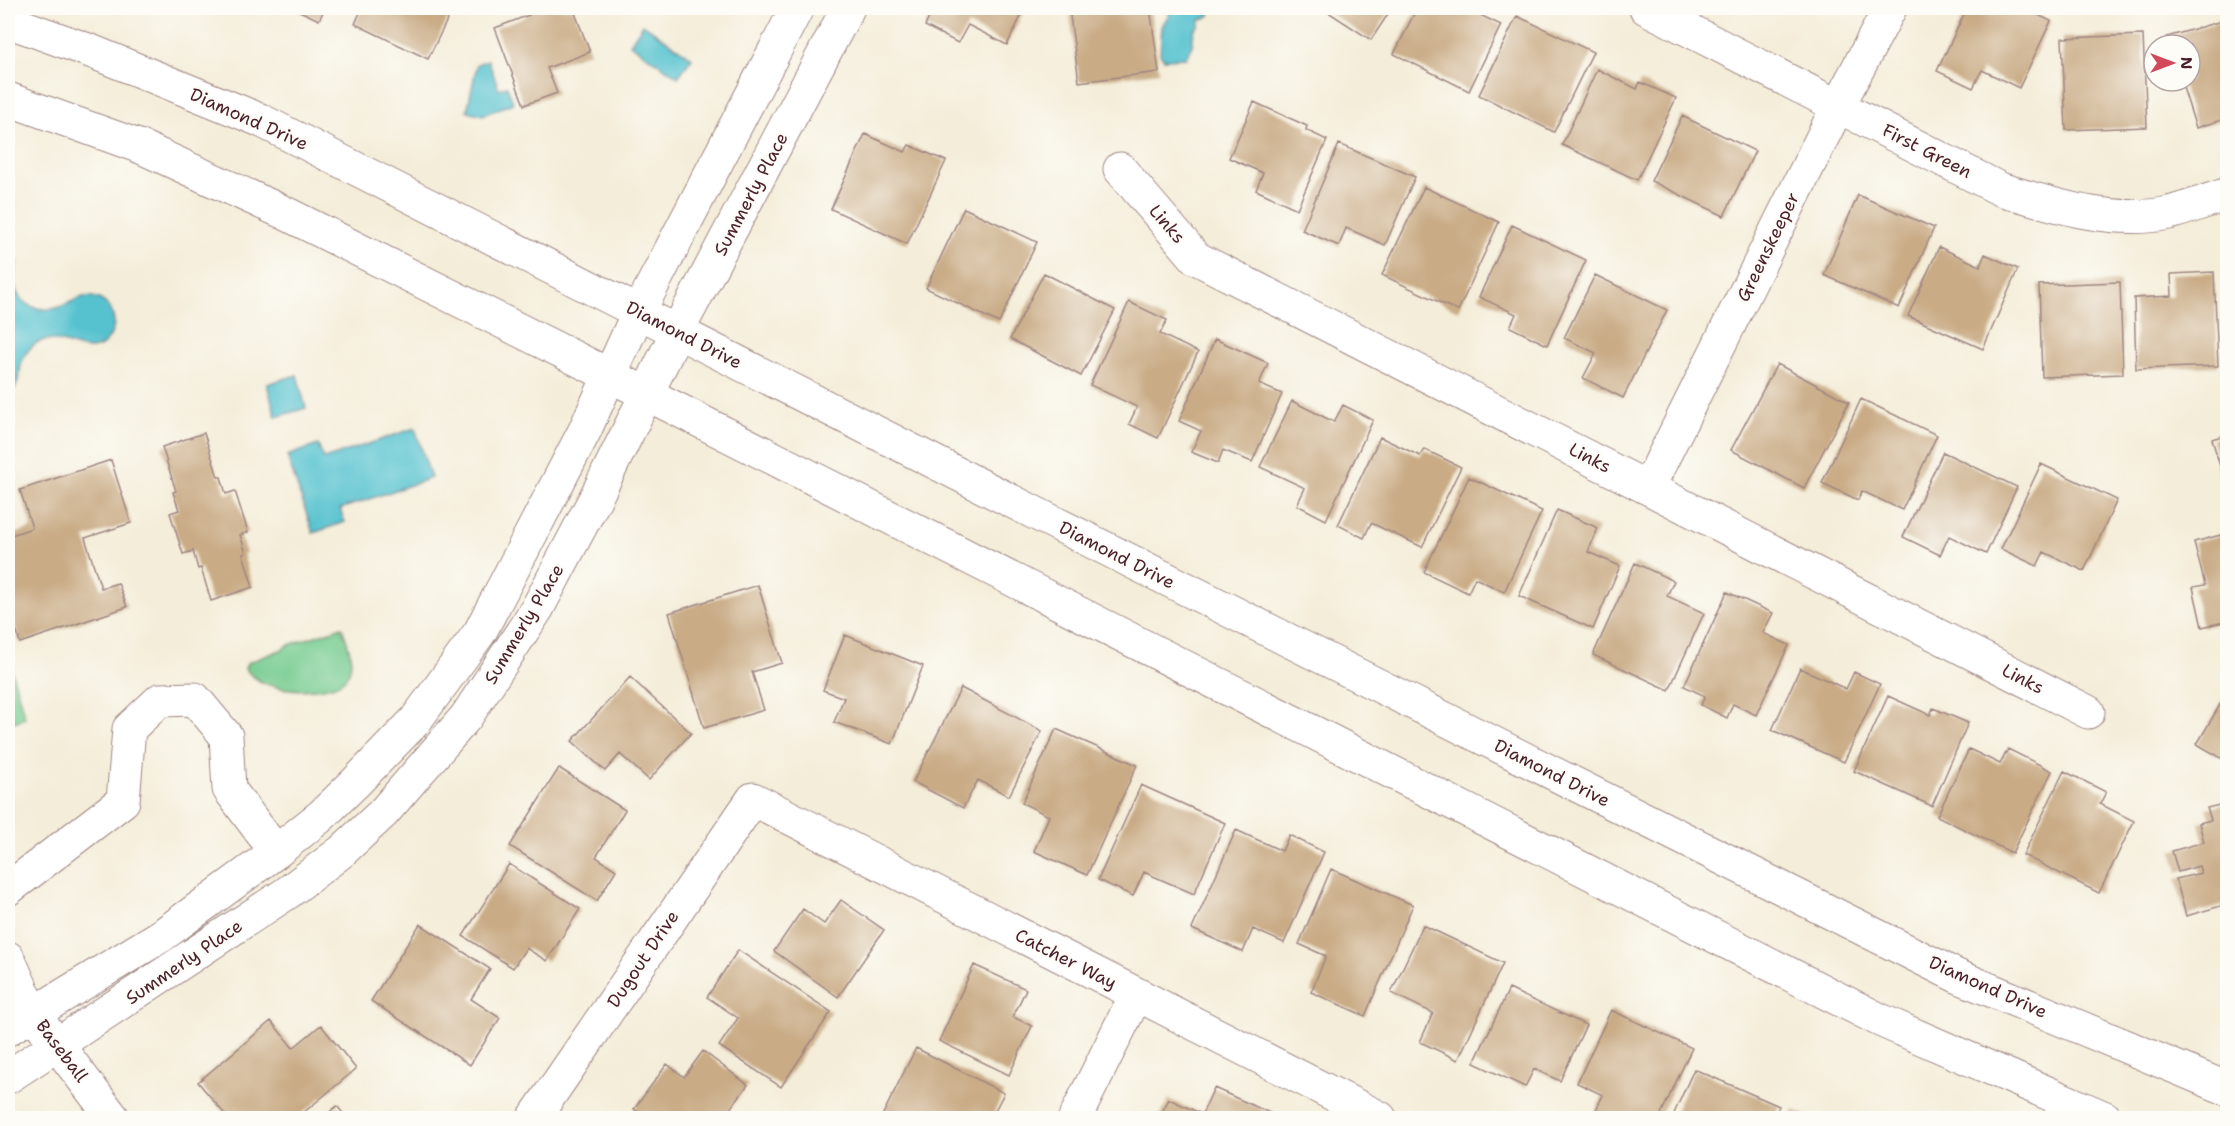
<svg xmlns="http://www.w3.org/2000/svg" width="2235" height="1126" viewBox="0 0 2235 1126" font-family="'Shantell Sans',sans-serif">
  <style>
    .green { fill: #74cb8f; stroke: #5f755d; stroke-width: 1.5 }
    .water { fill: #56c2cf; stroke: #50707d; stroke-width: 1.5 }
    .building { fill: #c9ab85 }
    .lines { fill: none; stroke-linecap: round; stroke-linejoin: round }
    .minor-casing { stroke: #9f8682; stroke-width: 35 }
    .minor { stroke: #fff; stroke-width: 33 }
    .labels { text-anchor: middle; stroke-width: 4.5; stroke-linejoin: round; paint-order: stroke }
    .street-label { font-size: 18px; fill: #4a1f2b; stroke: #fdfcf7 }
  </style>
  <rect width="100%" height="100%" fill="#fdfcf7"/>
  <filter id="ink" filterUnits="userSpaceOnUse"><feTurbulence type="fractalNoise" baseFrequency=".0167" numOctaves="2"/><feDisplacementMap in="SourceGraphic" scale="12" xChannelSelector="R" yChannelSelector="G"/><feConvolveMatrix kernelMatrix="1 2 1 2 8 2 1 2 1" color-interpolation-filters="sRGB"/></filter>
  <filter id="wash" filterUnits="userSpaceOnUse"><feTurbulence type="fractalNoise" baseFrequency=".008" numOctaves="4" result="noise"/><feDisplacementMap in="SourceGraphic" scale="24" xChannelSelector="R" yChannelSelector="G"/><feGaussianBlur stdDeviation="1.35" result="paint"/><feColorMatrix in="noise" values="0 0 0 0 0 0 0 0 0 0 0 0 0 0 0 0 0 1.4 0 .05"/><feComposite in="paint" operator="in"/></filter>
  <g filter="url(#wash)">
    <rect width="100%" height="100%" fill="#f4edd9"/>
    <path class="green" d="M 342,627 C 347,643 356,661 347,676 C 338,692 293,691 277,687 C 265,685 253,678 245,669 L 247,663 L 283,649 L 286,646 Z
      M 12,672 L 25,718 L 8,724 L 8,673 Z"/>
    <path class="water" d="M 1173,8 L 1193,8 L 1196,10 L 1199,8 L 1209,9 L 1210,15 L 1206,18 L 1200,20 L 1199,25 L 1194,30 L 1192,45 L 1186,58 L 1164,59 L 1160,54 L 1162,26 Z
      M 643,24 L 692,58 L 678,77 L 630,44 Z
      M 488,60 L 499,89 L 507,86 L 513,103 L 483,115 L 467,111 L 477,64 Z
      M 8,259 L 17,261 C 8,289 20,311 51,309 C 69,308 80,290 99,299 C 105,302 111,308 113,316 C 115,323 113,331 109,338 C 89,368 58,326 34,345 C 13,361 26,382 8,396 Z
      M 297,375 L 306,408 L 276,417 L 267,384 Z
      M 415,428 L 431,478 L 340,509 L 345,522 L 313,533 L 287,456 L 318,445 L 324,459 Z"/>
    <g id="blocks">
      <path class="building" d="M 293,8 L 325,8 L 319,20 Z
        M 362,8 L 453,8 L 428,59 L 355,24 Z
        M 526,8 L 573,8 L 590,52 L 547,68 L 557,93 L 524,105 L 495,28 L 529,15 Z
        M 934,8 L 1025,8 L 1007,45 L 968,25 L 958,43 L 925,26 Z
        M 1069,8 L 1150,8 L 1159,72 L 1079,82 Z
        M 1322,8 L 1392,8 L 1371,40 Z
        M 1417,8 L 1466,8 L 1501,25 L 1469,91 L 1394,54 Z
        M 1967,8 L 2023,8 L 2051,21 L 2019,88 L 1982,70 L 1973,88 L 1937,71 Z
        M 1517,16 L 1593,52 L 1554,132 L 1479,95 Z
        M 2228,19 L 2228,118 L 2196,128 L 2181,81 L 2190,81 L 2190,45 L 2170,45 L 2167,37 Z
        M 2143,35 L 2147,127 L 2066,130 L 2062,38 Z
        M 1597,69 L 1637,89 L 1640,82 L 1676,98 L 1637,180 L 1562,145 Z
        M 1254,102 L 1307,126 L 1306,130 L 1327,140 L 1297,209 L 1256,190 L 1263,173 L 1229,158 Z
        M 1682,116 L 1755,151 L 1724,216 L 1651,181 Z
        M 865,134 L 905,152 L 909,145 L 946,161 L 907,244 L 831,209 Z
        M 1339,144 L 1415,177 L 1385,245 L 1346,228 L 1339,246 L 1302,230 Z
        M 1424,187 L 1499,222 L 1458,311 L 1382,275 Z
        M 1858,195 L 1934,228 L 1899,308 L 1824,275 Z
        M 964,208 L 1037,242 L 999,323 L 926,288 Z
        M 1512,225 L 1586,260 L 1547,345 L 1510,327 L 1516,314 L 1479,297 Z
        M 1939,247 L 1980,266 L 1985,254 L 2018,269 L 1983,349 L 1908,316 Z
        M 2214,272 L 2218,366 L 2136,369 L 2134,298 L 2172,296 L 2171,274 Z
        M 1044,273 L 1115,310 L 1081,376 L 1010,339 Z
        M 1595,275 L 1667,310 L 1623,398 L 1583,378 L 1596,353 L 1564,338 Z
        M 2120,282 L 2123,374 L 2042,377 L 2039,285 Z
        M 1129,302 L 1167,320 L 1160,334 L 1198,352 L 1158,438 L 1129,424 L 1137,407 L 1090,385 Z
        M 1215,339 L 1268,363 L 1259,384 L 1282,394 L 1252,462 L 1223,450 L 1218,463 L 1191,452 L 1201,431 L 1179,421 Z
        M 1777,364 L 1849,402 L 1804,488 L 1731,450 Z
        M 1861,399 L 1937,435 L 1902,510 L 1862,491 L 1858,500 L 1822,483 Z
        M 1292,401 L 1334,422 L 1343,405 L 1373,420 L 1326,520 L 1297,505 L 1305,488 L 1260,467 Z
        M 204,433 L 218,477 L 221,477 L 226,494 L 235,491 L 248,532 L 240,535 L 246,553 L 243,554 L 253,587 L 211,601 L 201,568 L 198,569 L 193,551 L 183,554 L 170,513 L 179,510 L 173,492 L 176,491 L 162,447 Z
        M 2228,434 L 2228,490 L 2227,490 L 2212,439 Z
        M 1380,437 L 1420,456 L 1424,449 L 1461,467 L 1422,547 L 1371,523 L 1364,538 L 1338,525 Z
        M 1943,452 L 2017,487 L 1986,554 L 1949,536 L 1940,555 L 1903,537 Z
        M 111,460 L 131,523 L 85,538 L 101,588 L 118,583 L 127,607 L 20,643 L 10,609 L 8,610 L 8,536 L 32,528 L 20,490 Z
        M 2041,464 L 2117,500 L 2084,571 L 2044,552 L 2037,566 L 2001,549 Z
        M 1469,477 L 1542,511 L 1504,592 L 1475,578 L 1468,593 L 1424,572 Z
        M 1557,510 L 1598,528 L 1588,552 L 1620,566 L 1593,629 L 1519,596 Z
        M 2228,533 L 2228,621 L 2202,627 L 2193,587 L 2205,585 L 2194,542 Z
        M 1635,563 L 1674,581 L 1667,596 L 1704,613 L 1669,690 L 1593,655 Z
        M 758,585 L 782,663 L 752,672 L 764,710 L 704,728 L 669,613 Z
        M 1727,592 L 1773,613 L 1763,633 L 1789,645 L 1756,715 L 1733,704 L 1727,718 L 1701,705 L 1705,696 L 1684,686 Z
        M 845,635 L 923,666 L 892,744 L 834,722 L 844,698 L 823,690 Z
        M 1800,668 L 1846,689 L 1854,672 L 1880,684 L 1844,762 L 1772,730 Z
        M 630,677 L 691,733 L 649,780 L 620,754 L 605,771 L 572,741 Z
        M 961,688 L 1042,731 L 1009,796 L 978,780 L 963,808 L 913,782 Z
        M 2228,691 L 2228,762 L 2197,744 Z
        M 1888,696 L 1930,715 L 1933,708 L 1968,723 L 1932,806 L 1854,771 Z
        M 1056,729 L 1137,765 L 1087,875 L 1034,851 L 1049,816 L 1022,803 Z
        M 1969,749 L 2000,764 L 2008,749 L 2052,771 L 2012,853 L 1937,816 Z
        M 559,768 L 625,810 L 596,857 L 616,870 L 597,901 L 510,846 Z
        M 2064,771 L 2106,792 L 2100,804 L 2134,821 L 2099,893 L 2023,855 Z
        M 1141,785 L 1225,823 L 1194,894 L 1144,872 L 1133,896 L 1098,880 Z
        M 2228,803 L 2228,904 L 2186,916 L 2176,879 L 2201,873 L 2199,866 L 2178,872 L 2172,851 L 2204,842 L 2199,823 L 2211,820 L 2207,808 Z
        M 1236,830 L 1282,851 L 1289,835 L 1324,852 L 1284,943 L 1253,929 L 1243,952 L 1192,929 Z
        M 509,864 L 580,909 L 547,961 L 526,948 L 513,968 L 463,936 Z
        M 1331,869 L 1413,905 L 1365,1016 L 1311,992 L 1326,956 L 1299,944 Z
        M 841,900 L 884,930 L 838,997 L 774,951 L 803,909 L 824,924 Z
        M 420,924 L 490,969 L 471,999 L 500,1018 L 470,1065 L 371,1001 Z
        M 1423,925 L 1503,963 L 1458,1060 L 1420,1042 L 1433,1013 L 1391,993 Z
        M 738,950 L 831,1012 L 781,1087 L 719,1046 L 738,1018 L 707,997 Z
        M 974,965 L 1026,989 L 1013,1017 L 1032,1026 L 1009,1075 L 939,1041 Z
        M 1509,989 L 1586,1025 L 1560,1081 L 1534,1069 L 1525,1087 L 1474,1063 Z
        M 1611,1010 L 1692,1048 L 1659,1118 L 1592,1118 L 1603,1095 L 1577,1083 Z
        M 271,1021 L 293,1048 L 321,1025 L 356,1069 L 297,1118 L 228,1118 L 198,1082 Z
        M 916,1048 L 1004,1093 L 991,1118 L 881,1118 Z
        M 703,1051 L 748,1085 L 723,1118 L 647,1118 L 634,1109 L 667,1064 L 684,1077 Z
        M 1694,1069 L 1779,1106 L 1774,1118 L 1672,1118 Z
        M 1214,1088 L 1281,1118 L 1159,1118 L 1169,1099 L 1202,1114 Z
        M 337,1106 L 347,1118 L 322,1118 Z
        M 1794,1110 L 1812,1118 L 1790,1118 Z"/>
    </g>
  </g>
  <g filter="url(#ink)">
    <use href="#blocks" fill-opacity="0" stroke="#9f8682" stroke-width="1.5"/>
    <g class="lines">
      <g class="minor-casing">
        <path id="minor" d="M 1646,8 L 2000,189 C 2054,205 2112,225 2169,213 C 2189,208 2208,200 2228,194
          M 8,21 L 93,52 L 260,120 L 1035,513 L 1957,976 L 2228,1089
          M 8,99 L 141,147 L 285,213 L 647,394 L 1880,1020 L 2105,1118
          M 1120,169 L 1196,258 L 2088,712
          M 1648,488 L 1838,106 L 1890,8
          M 8,889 L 123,801 L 129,729 L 160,700 L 195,699 L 226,736 L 229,789 L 276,852
          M 8,958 L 32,1012 L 113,1118
          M 8,1029 L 161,936 L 276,852 L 321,816 L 356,782 L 415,721 L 480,632 L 584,432 L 638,313 L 797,8
          M 8,1077 L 287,893 L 341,852 L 383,813 L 466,717 L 537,609 L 596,497 L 677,332 L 848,8
          M 534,1118 L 753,799 L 1380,1118
          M 1075,1118 L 1136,995"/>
      </g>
      <use href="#minor" class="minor"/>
    </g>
  </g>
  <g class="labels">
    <g class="street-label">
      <text transform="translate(249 119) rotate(24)" y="6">Diamond Drive</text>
      <text transform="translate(1927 151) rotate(27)" y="6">First Green</text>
      <text transform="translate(751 194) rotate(-62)" y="6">Summerly Place</text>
      <text transform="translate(1167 224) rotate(49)" y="6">Links</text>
      <text transform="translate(1768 247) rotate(-64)" y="6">Greenskeeper</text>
      <text transform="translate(684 335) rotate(27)" y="6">Diamond Drive</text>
      <text transform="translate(1590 458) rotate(27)" y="6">Links</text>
      <text transform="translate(1117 555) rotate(27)" y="6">Diamond Drive</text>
      <text transform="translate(524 624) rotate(-59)" y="6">Summerly Place</text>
      <text transform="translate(2023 679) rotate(27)" y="6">Links</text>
      <text transform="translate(1552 773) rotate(27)" y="6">Diamond Drive</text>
      <text transform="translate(643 959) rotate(-56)" y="6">Dugout Drive</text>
      <text transform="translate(1066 959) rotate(27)" y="6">Catcher Way</text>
      <text transform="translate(184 962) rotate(-34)" y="6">Summerly Place</text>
      <text transform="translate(1988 987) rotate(24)" y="6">Diamond Drive</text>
      <text transform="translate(62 1051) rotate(53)" y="6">Baseball</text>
    </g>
  </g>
  <rect width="2235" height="1126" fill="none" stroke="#fdfcf7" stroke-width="30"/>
  <g transform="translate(2172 63) rotate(90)"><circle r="28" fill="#fdfcf7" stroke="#b5a4a5" stroke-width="1.5"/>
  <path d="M0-4.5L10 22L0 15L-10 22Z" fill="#d1495b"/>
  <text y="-9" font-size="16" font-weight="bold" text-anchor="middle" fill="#4a1f2b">N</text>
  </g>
</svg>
